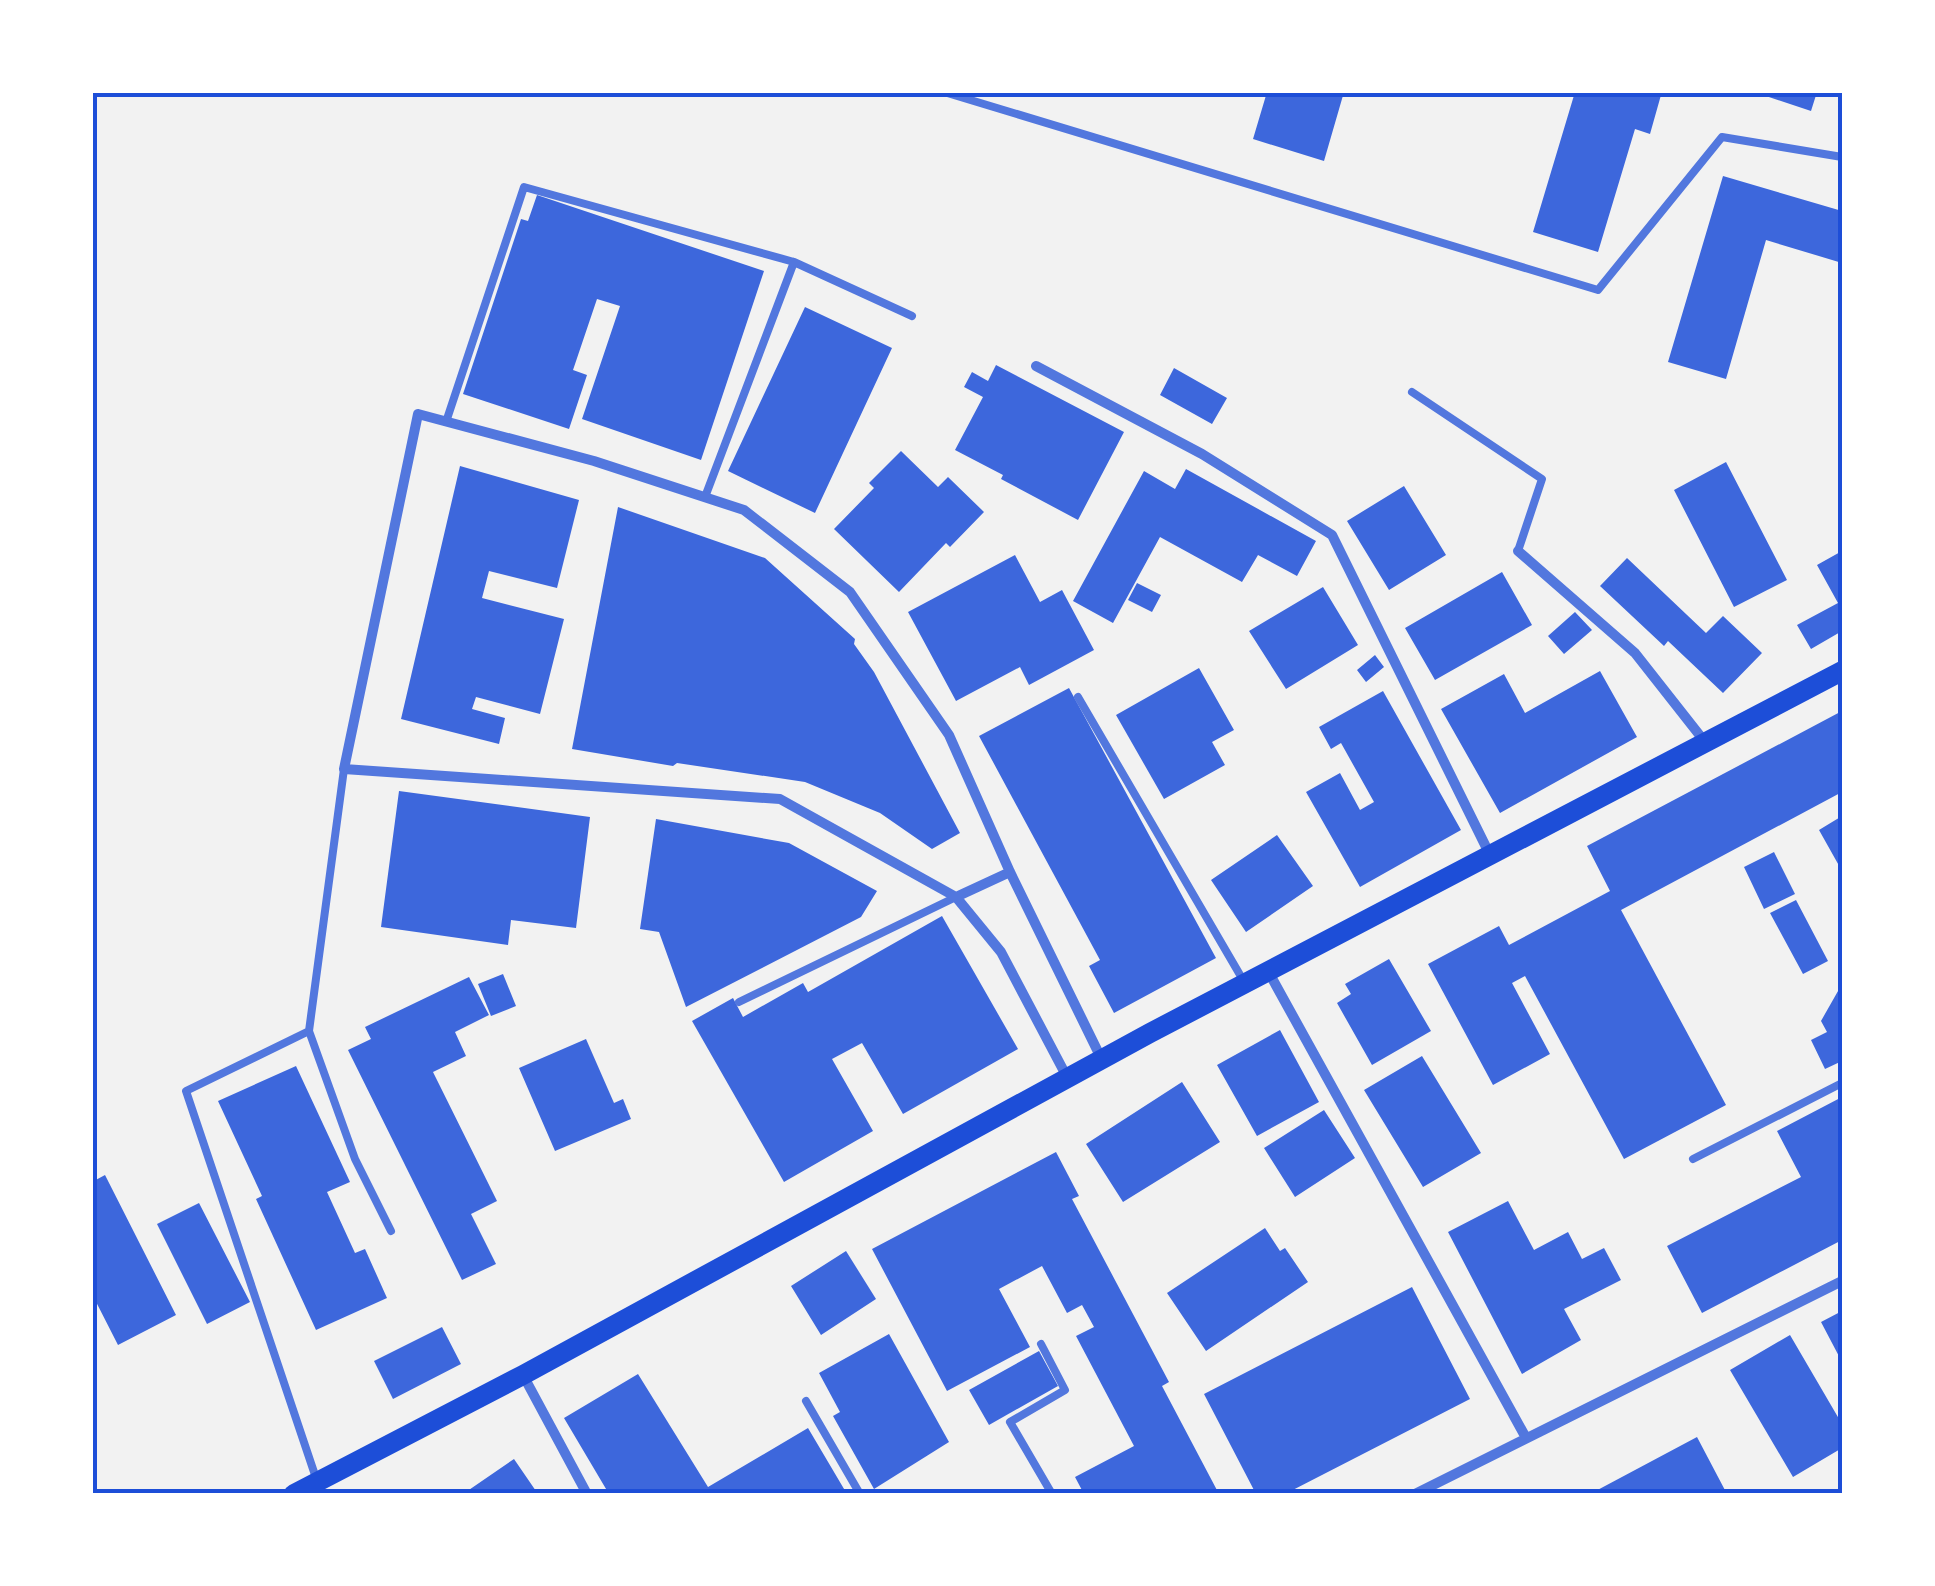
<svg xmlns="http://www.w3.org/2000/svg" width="1935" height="1586" viewBox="0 0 1935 1586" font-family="'Sofia Sans Condensed',sans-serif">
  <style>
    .building { fill: #3d67dc }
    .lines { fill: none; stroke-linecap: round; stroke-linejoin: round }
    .service { stroke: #5277de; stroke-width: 8 }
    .minor { stroke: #5277de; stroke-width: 10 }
    .secondary { stroke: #1d4ed8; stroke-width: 20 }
    .neatline { fill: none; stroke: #1d4ed8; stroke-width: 4 }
  </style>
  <rect width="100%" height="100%" fill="#f2f2f2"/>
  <path class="building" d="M 1267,92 L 1344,92 L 1324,161 L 1253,139 Z
    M 1575,92 L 1661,95 L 1650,134 L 1635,129 L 1598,252 L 1533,232 Z
    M 1754,92 L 1817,92 L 1811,111 Z
    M 1723,176 L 1842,211 L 1842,263 L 1766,240 L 1726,379 L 1668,362 Z
    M 537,195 L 764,271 L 701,460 L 582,419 L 620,306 L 597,299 L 573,370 L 587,375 L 569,429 L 463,394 L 521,219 L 528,221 Z
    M 805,307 L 892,348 L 815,513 L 728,471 Z
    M 996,365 L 1124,432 L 1078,520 L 1001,479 L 1003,475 L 955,450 L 983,397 L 964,387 L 972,372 L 988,381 Z
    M 1174,368 L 1227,398 L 1212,424 L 1160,395 Z
    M 901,451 L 938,487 L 948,477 L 984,512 L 950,547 L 946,543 L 899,592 L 834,529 L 874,488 L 869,483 Z
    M 1726,462 L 1787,580 L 1734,607 L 1674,490 Z
    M 460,466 L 579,500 L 557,588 L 489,571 L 482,598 L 564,619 L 540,714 L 476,697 L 472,709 L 505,718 L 499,744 L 401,719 Z
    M 1186,469 L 1316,541 L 1297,576 L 1258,555 L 1242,582 L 1160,537 L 1113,623 L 1073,601 L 1144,471 L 1175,489 Z
    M 1404,486 L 1446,555 L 1389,590 L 1347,521 Z
    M 618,507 L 765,558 L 855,639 L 854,644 L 874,672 L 960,833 L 932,849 L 880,813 L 805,782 L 677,763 L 673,766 L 572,749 Z
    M 1842,551 L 1842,631 L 1811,649 L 1797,625 L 1838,603 L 1817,565 Z
    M 1015,555 L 1040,602 L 1062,590 L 1094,650 L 1029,685 L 1020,667 L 956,701 L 908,612 Z
    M 1627,558 L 1706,633 L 1723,616 L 1762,653 L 1723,693 L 1668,641 L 1664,646 L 1600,586 Z
    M 1502,572 L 1532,625 L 1435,680 L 1405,628 Z
    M 1137,583 L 1161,595 L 1152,612 L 1128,600 Z
    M 1323,587 L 1358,645 L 1286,689 L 1249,631 Z
    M 1575,612 L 1592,630 L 1564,654 L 1548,636 Z
    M 1375,655 L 1384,667 L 1366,682 L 1357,670 Z
    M 1199,668 L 1234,730 L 1212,742 L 1225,765 L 1164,799 L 1116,715 Z
    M 1600,671 L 1637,737 L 1500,813 L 1441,709 L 1504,674 L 1525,713 Z
    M 1069,688 L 1216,958 L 1114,1013 L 1089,966 L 1100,960 L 979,736 Z
    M 1383,691 L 1461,830 L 1360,887 L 1306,792 L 1340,773 L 1360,810 L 1374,802 L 1341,743 L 1331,749 L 1319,727 Z
    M 1842,711 L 1842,792 L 1621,910 L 1726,1105 L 1624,1159 L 1525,976 L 1512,983 L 1550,1054 L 1493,1085 L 1428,964 L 1499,926 L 1509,945 L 1610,891 L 1587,846 Z
    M 399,791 L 590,817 L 576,928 L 511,920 L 508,945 L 381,927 Z
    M 1842,816 L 1842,871 L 1819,830 Z
    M 656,819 L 789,843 L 877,891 L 861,917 L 686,1007 L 659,932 L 640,929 Z
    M 1277,835 L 1313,886 L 1246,932 L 1211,880 Z
    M 1774,852 L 1795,894 L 1764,909 L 1744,867 Z
    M 1796,900 L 1828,961 L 1803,974 L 1770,913 Z
    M 942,916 L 1018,1049 L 903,1114 L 862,1043 L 832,1059 L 873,1131 L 784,1182 L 692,1021 L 733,998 L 743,1017 L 803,983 L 808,992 Z
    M 1389,959 L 1431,1031 L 1372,1065 L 1337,1003 L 1351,994 L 1345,984 Z
    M 503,974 L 516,1006 L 491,1016 L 478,984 Z
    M 469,977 L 489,1015 L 455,1032 L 466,1056 L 433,1072 L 497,1201 L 471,1214 L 496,1264 L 462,1280 L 348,1050 L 371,1039 L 365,1027 Z
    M 1842,984 L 1842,1061 L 1825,1069 L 1811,1040 L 1827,1032 L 1821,1021 Z
    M 1280,1030 L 1319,1102 L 1257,1136 L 1217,1065 Z
    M 586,1039 L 614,1103 L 623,1099 L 631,1119 L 555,1151 L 519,1068 Z
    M 1422,1056 L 1481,1153 L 1423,1187 L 1364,1090 Z
    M 296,1066 L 350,1182 L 327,1192 L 355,1253 L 365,1249 L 387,1298 L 316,1330 L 256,1199 L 262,1196 L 218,1101 Z
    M 1182,1082 L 1220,1142 L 1123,1202 L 1086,1144 Z
    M 1842,1097 L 1842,1240 L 1702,1313 L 1667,1246 L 1801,1177 L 1777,1131 Z
    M 1324,1110 L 1355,1158 L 1295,1197 L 1264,1148 Z
    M 1056,1152 L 1079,1196 L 1072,1199 L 1169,1382 L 1162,1386 L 1219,1494 L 1084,1494 L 1075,1477 L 1134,1446 L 1076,1336 L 1094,1327 L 1082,1305 L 1067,1313 L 1042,1266 L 999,1289 L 1030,1347 L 947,1391 L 872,1249 Z
    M 105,1175 L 176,1315 L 118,1345 L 92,1294 L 92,1182 Z
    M 1508,1201 L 1534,1250 L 1568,1232 L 1582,1259 L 1604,1248 L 1621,1280 L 1564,1309 L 1581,1340 L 1522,1374 L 1448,1232 Z
    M 199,1203 L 250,1302 L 207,1324 L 157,1224 Z
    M 1265,1228 L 1280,1251 L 1285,1248 L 1308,1282 L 1206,1351 L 1167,1293 Z
    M 846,1251 L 876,1299 L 821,1335 L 791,1286 Z
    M 1412,1287 L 1470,1399 L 1285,1494 L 1256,1494 L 1204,1394 Z
    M 1842,1311 L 1842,1362 L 1821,1322 Z
    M 442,1327 L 461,1364 L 393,1399 L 374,1361 Z
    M 889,1334 L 949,1442 L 874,1489 L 833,1416 L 840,1412 L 819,1373 Z
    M 1790,1335 L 1842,1424 L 1842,1448 L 1793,1477 L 1730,1370 Z
    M 1039,1351 L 1058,1386 L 989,1425 L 969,1390 Z
    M 638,1374 L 708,1487 L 808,1428 L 847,1494 L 609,1494 L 564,1418 Z
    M 1697,1437 L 1727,1494 L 1590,1494 Z
    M 514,1459 L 538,1494 L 463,1494 Z"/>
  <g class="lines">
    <path class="service" d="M 944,92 L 1598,290 L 1722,137 L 1842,157
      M 794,262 L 912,316
      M 1412,392 L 1542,479 L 1518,551
      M 446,422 L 524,187 L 794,262 L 705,497
      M 1078,697 L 1243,980
      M 344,769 L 309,1031 L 355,1159 L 391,1231
      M 739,1002 L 956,897
      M 309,1031 L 186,1091 L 317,1481
      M 1693,1159 L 1842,1083
      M 1041,1344 L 1065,1390 L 1010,1422 L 1052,1494
      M 806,1401 L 860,1494"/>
    <path class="minor" d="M 1036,366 L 1202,454 L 1332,535 L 1490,855
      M 1518,551 L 1635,653 L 1705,742
      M 1010,872 L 956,897 L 1001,952 L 1068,1079
      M 956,897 L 780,799 L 344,769 L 418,414 L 594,461 L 744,510 L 850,592 L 949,735 L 1010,872 L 1102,1060
      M 1268,971 L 1525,1436
      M 523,1375 L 587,1494
      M 1415,1494 L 1842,1281"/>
    <path class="secondary" d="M 294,1494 L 523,1375 L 1150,1033 L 1842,671"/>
  </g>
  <rect width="1935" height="1586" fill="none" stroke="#ffffff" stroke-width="190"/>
  <rect x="95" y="95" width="1745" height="1396" class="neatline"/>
</svg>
